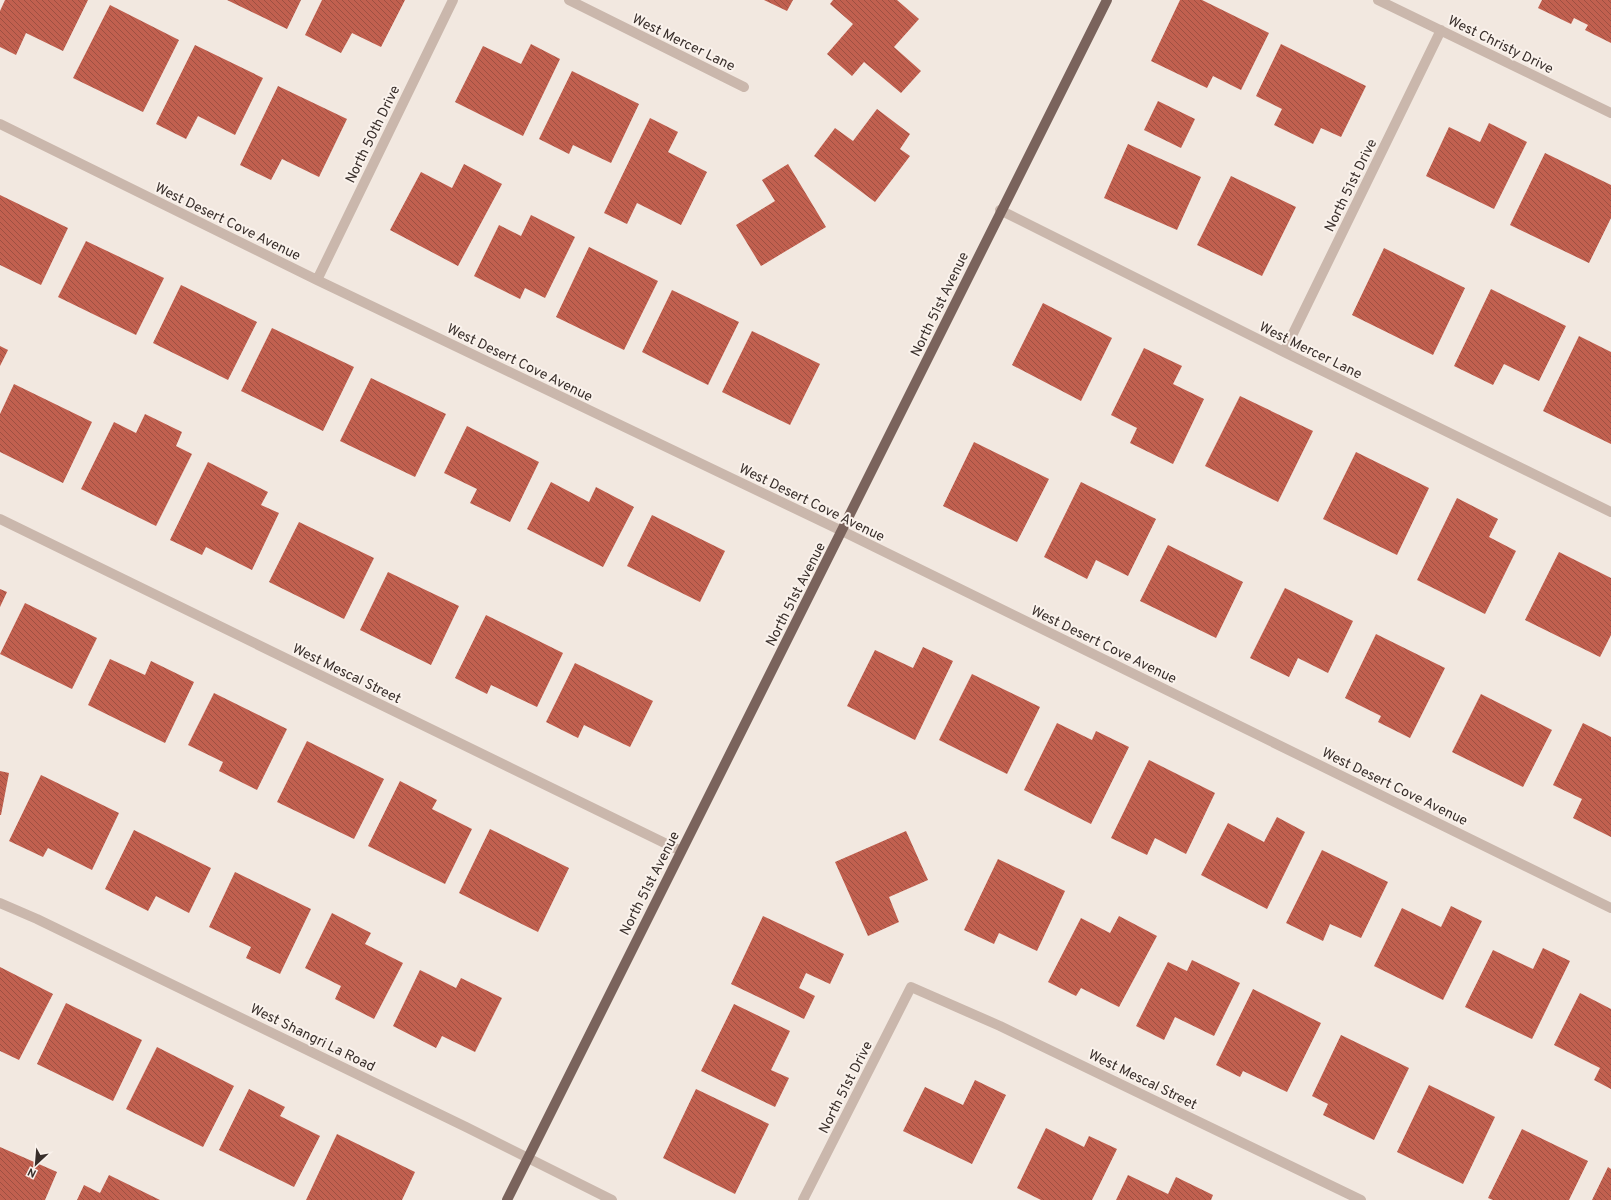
<svg xmlns="http://www.w3.org/2000/svg" width="1611" height="1200" viewBox="0 0 1611 1200" font-family="Overpass,sans-serif">
  <style>
    .building { fill: url(#building-back-hatch) }
    .lines { fill: none; stroke-linecap: round; stroke-linejoin: round }
    .minor { stroke: #cab7ac; stroke-width: 10 }
    .primary { stroke: #7a635c; stroke-width: 10 }
    .labels { text-anchor: middle; stroke-width: 4; stroke-linejoin: round; paint-order: stroke }
    .street-label { font-size: 14px; fill: #382e2a; stroke: #faf2ec }
  </style>
  <defs>
    <pattern id="building-back-hatch" width="6" height="6" patternUnits="userSpaceOnUse"><rect width="6" height="6" fill="#c1604f"/><path d="M-1 5l2 2M0 0l6 6M5-1l2 2" fill="none" stroke="#9e5042"/></pattern>
  </defs>
  <rect width="100%" height="100%" fill="#f2e8e0"/>
  <path class="building" d="M 5,0 L 88,0 L 63,51 L 26,33 L 16,55 L 0,47 L 0,11 Z
    M 227,0 L 301,0 L 287,29 Z
    M 322,0 L 405,0 L 381,47 L 352,33 L 341,53 L 305,35 Z
    M 764,0 L 793,0 L 787,11 Z
    M 833,0 L 897,0 L 919,19 L 894,47 L 921,71 L 901,93 L 864,62 L 852,76 L 827,54 L 853,24 L 830,4 Z
    M 1180,0 L 1202,0 L 1269,33 L 1241,90 L 1213,76 L 1207,88 L 1151,61 Z
    M 1542,0 L 1611,0 L 1611,43 L 1585,30 L 1588,25 L 1574,18 L 1571,24 L 1538,8 Z
    M 110,5 L 179,40 L 143,112 L 73,78 Z
    M 531,44 L 560,59 L 523,136 L 455,102 L 483,46 L 521,64 Z
    M 1281,44 L 1366,86 L 1341,137 L 1321,128 L 1313,144 L 1274,125 L 1282,109 L 1256,96 Z
    M 195,45 L 263,78 L 235,135 L 198,116 L 186,139 L 156,124 Z
    M 572,71 L 639,104 L 611,163 L 573,145 L 569,154 L 539,139 Z
    M 278,86 L 347,119 L 319,177 L 282,159 L 271,180 L 240,165 Z
    M 1158,101 L 1195,119 L 1181,148 L 1144,130 Z
    M 877,109 L 910,134 L 900,149 L 910,156 L 875,202 L 814,156 L 835,128 L 853,141 Z
    M 650,118 L 678,132 L 668,152 L 707,172 L 681,225 L 637,203 L 627,224 L 604,213 Z
    M 1489,123 L 1527,142 L 1494,209 L 1426,176 L 1449,127 L 1480,142 Z
    M 1128,144 L 1201,177 L 1177,230 L 1104,198 Z
    M 1545,153 L 1611,185 L 1611,218 L 1589,263 L 1510,225 Z
    M 464,164 L 502,184 L 458,266 L 390,230 L 421,172 L 452,188 Z
    M 788,164 L 826,227 L 761,266 L 736,225 L 775,201 L 762,180 Z
    M 1231,176 L 1296,207 L 1262,276 L 1197,245 Z
    M 0,195 L 68,228 L 41,285 L 0,265 Z
    M 531,215 L 575,237 L 545,298 L 525,288 L 520,299 L 474,276 L 499,225 L 521,236 Z
    M 86,241 L 164,278 L 136,335 L 58,297 Z
    M 589,247 L 658,281 L 624,350 L 556,317 Z
    M 1384,248 L 1465,288 L 1433,355 L 1352,315 Z
    M 181,285 L 257,322 L 228,380 L 153,343 Z
    M 1491,289 L 1566,326 L 1539,381 L 1504,364 L 1493,385 L 1454,366 Z
    M 672,290 L 739,322 L 708,385 L 642,352 Z
    M 1043,303 L 1112,338 L 1081,401 L 1012,365 Z
    M 272,328 L 354,367 L 323,431 L 241,391 Z
    M 752,331 L 820,364 L 790,425 L 722,392 Z
    M 1579,336 L 1611,352 L 1611,444 L 1543,411 Z
    M 0,346 L 8,350 L 0,366 Z
    M 1144,348 L 1182,366 L 1173,384 L 1204,399 L 1173,464 L 1130,443 L 1137,428 L 1111,415 Z
    M 371,378 L 446,414 L 415,477 L 340,441 Z
    M 14,384 L 92,422 L 63,483 L 0,452 L 0,414 Z
    M 1240,396 L 1313,431 L 1278,502 L 1205,466 Z
    M 145,414 L 182,432 L 176,446 L 192,454 L 156,526 L 81,489 L 114,422 L 136,433 Z
    M 467,426 L 539,462 L 510,522 L 470,503 L 477,489 L 444,473 Z
    M 974,442 L 1049,479 L 1017,542 L 943,506 Z
    M 1356,452 L 1429,488 L 1397,555 L 1323,519 Z
    M 208,462 L 268,492 L 261,505 L 279,513 L 252,570 L 206,547 L 202,555 L 170,540 Z
    M 551,482 L 589,502 L 596,487 L 634,507 L 603,567 L 527,529 Z
    M 1081,482 L 1156,519 L 1128,576 L 1096,560 L 1087,579 L 1044,557 Z
    M 1457,498 L 1498,519 L 1489,537 L 1516,551 L 1485,614 L 1417,580 Z
    M 652,515 L 725,551 L 700,602 L 627,566 Z
    M 299,522 L 374,558 L 344,619 L 269,582 Z
    M 1168,545 L 1243,582 L 1216,638 L 1140,601 Z
    M 1559,552 L 1611,578 L 1611,635 L 1600,657 L 1525,620 Z
    M 388,572 L 459,606 L 431,665 L 360,630 Z
    M 1285,588 L 1353,621 L 1328,673 L 1298,658 L 1289,677 L 1250,658 Z
    M 0,589 L 7,592 L 0,607 Z
    M 25,603 L 97,638 L 72,689 L 0,654 Z
    M 486,615 L 563,653 L 537,707 L 491,685 L 487,694 L 455,678 Z
    M 1376,634 L 1445,668 L 1410,738 L 1378,722 L 1381,716 L 1345,698 Z
    M 923,647 L 953,661 L 915,740 L 847,706 L 875,650 L 913,668 Z
    M 110,659 L 145,675 L 151,661 L 194,682 L 165,743 L 88,705 Z
    M 575,663 L 653,701 L 630,747 L 584,725 L 578,738 L 546,722 Z
    M 972,674 L 1040,707 L 1007,774 L 939,740 Z
    M 214,693 L 287,729 L 257,790 L 219,771 L 223,762 L 188,745 Z
    M 1481,694 L 1552,730 L 1523,787 L 1452,752 Z
    M 1057,723 L 1092,740 L 1096,731 L 1129,747 L 1091,824 L 1024,790 Z
    M 1583,723 L 1611,737 L 1611,837 L 1573,818 L 1582,799 L 1553,785 Z
    M 307,741 L 384,779 L 354,839 L 277,802 Z
    M 1149,760 L 1215,793 L 1186,854 L 1155,838 L 1147,855 L 1111,838 Z
    M 0,771 L 9,773 L 1,815 L 0,815 Z
    M 41,775 L 119,813 L 92,870 L 48,848 L 43,857 L 9,841 Z
    M 400,781 L 437,800 L 432,809 L 472,829 L 445,884 L 368,846 Z
    M 1277,817 L 1305,832 L 1267,909 L 1201,875 L 1228,823 L 1264,842 Z
    M 490,829 L 569,868 L 538,932 L 459,893 Z
    M 134,830 L 211,868 L 189,913 L 156,896 L 148,911 L 105,889 Z
    M 906,831 L 928,880 L 889,897 L 899,922 L 868,936 L 835,862 Z
    M 1322,850 L 1388,882 L 1361,938 L 1330,924 L 1323,941 L 1286,923 Z
    M 998,859 L 1065,891 L 1037,951 L 999,933 L 994,944 L 964,930 Z
    M 235,872 L 311,909 L 280,974 L 246,958 L 251,947 L 209,927 Z
    M 1451,906 L 1482,921 L 1443,1000 L 1374,966 L 1402,908 L 1441,927 Z
    M 332,913 L 371,933 L 365,944 L 403,963 L 374,1019 L 335,999 L 341,986 L 305,968 Z
    M 763,916 L 844,954 L 830,984 L 806,973 L 799,988 L 815,996 L 804,1019 L 731,984 Z
    M 1119,916 L 1157,936 L 1119,1007 L 1081,988 L 1076,996 L 1048,982 L 1081,918 L 1110,933 Z
    M 1543,948 L 1570,961 L 1532,1039 L 1465,1007 L 1493,950 L 1533,969 Z
    M 1192,960 L 1240,983 L 1214,1036 L 1175,1017 L 1164,1040 L 1136,1026 L 1168,962 L 1187,971 Z
    M 0,967 L 53,994 L 19,1060 L 0,1051 Z
    M 420,970 L 456,988 L 461,978 L 502,998 L 475,1052 L 442,1036 L 436,1048 L 393,1026 Z
    M 1253,989 L 1321,1023 L 1287,1092 L 1243,1071 L 1240,1077 L 1216,1065 Z
    M 1580,993 L 1611,1009 L 1611,1089 L 1594,1080 L 1600,1068 L 1554,1045 Z
    M 66,1003 L 142,1040 L 113,1101 L 37,1064 Z
    M 734,1004 L 790,1031 L 771,1070 L 789,1078 L 775,1107 L 701,1071 Z
    M 1341,1035 L 1409,1068 L 1374,1140 L 1323,1115 L 1328,1104 L 1312,1096 Z
    M 157,1047 L 234,1086 L 203,1147 L 126,1109 Z
    M 975,1080 L 1006,1095 L 972,1164 L 903,1131 L 925,1087 L 963,1105 Z
    M 1429,1085 L 1495,1117 L 1463,1184 L 1397,1152 Z
    M 249,1089 L 285,1107 L 280,1116 L 320,1136 L 294,1187 L 219,1150 Z
    M 696,1089 L 769,1124 L 735,1194 L 663,1158 Z
    M 1046,1128 L 1084,1147 L 1089,1136 L 1117,1149 L 1092,1200 L 1041,1200 L 1017,1188 Z
    M 1522,1129 L 1588,1161 L 1569,1200 L 1493,1200 L 1488,1198 Z
    M 337,1134 L 415,1172 L 402,1200 L 306,1200 Z
    M 0,1147 L 57,1172 L 45,1200 L 0,1200 Z
    M 1608,1167 L 1611,1169 L 1611,1200 L 1592,1200 Z
    M 109,1175 L 160,1200 L 77,1200 L 84,1185 L 100,1193 Z
    M 1128,1175 L 1168,1194 L 1176,1177 L 1213,1195 L 1211,1200 L 1116,1200 Z"/>
  <g class="lines">
    <path class="minor" d="M 569,0 L 744,87
      M 1378,0 L 1611,113
      M 0,124 L 317,280 L 842,531 L 1611,908
      M 1000,210 L 1284,352 L 1611,512
      M 317,280 L 453,0
      M 1284,352 L 1441,30
      M 0,519 L 681,851
      M 0,903 L 37,919 L 466,1127 L 612,1200
      M 803,1200 L 911,987 L 1000,1026 L 1361,1200"/>
    <path class="primary" d="M 507,1200 L 1107,0"/>
  </g>
  <g class="labels">
    <g class="street-label">
      <text transform="translate(684 42) rotate(26)" y="5">West Mercer Lane</text>
      <text transform="translate(1501 44) rotate(26)" y="5">West Christy Drive</text>
      <text transform="translate(372 134) rotate(-64)" y="5">North 50th Drive</text>
      <text transform="translate(1350 185) rotate(-64)" y="5">North 51st Drive</text>
      <text transform="translate(228 221) rotate(26)" y="5">West Desert Cove Avenue</text>
      <text transform="translate(939 304) rotate(-64)" y="5">North 51st Avenue</text>
      <text transform="translate(1311 350) rotate(26)" y="5">West Mercer Lane</text>
      <text transform="translate(520 362) rotate(26)" y="5">West Desert Cove Avenue</text>
      <text transform="translate(812 502) rotate(26)" y="5">West Desert Cove Avenue</text>
      <text transform="translate(795 594) rotate(-63)" y="5">North 51st Avenue</text>
      <text transform="translate(1104 644) rotate(26)" y="5">West Desert Cove Avenue</text>
      <text transform="translate(347 673) rotate(26)" y="5">West Mescal Street</text>
      <text transform="translate(1395 786) rotate(26)" y="5">West Desert Cove Avenue</text>
      <text transform="translate(649 883) rotate(-63)" y="5">North 51st Avenue</text>
      <text transform="translate(313 1037) rotate(26)" y="5">West Shangri La Road</text>
      <text transform="translate(1143 1079) rotate(26)" y="5">West Mescal Street</text>
      <text transform="translate(845 1087) rotate(-63)" y="5">North 51st Drive</text>
    </g>
  </g>
  <g transform="translate(36 1164) rotate(206)" stroke="#faf2ec" stroke-width="3" paint-order="stroke">
  <path d="M0-3L7 15L0 10L-7 15Z" fill="#382e2a"/>
  <text y="-6" font-size="11" font-weight="bold" text-anchor="middle" fill="#382e2a">N</text>
  </g>
</svg>
